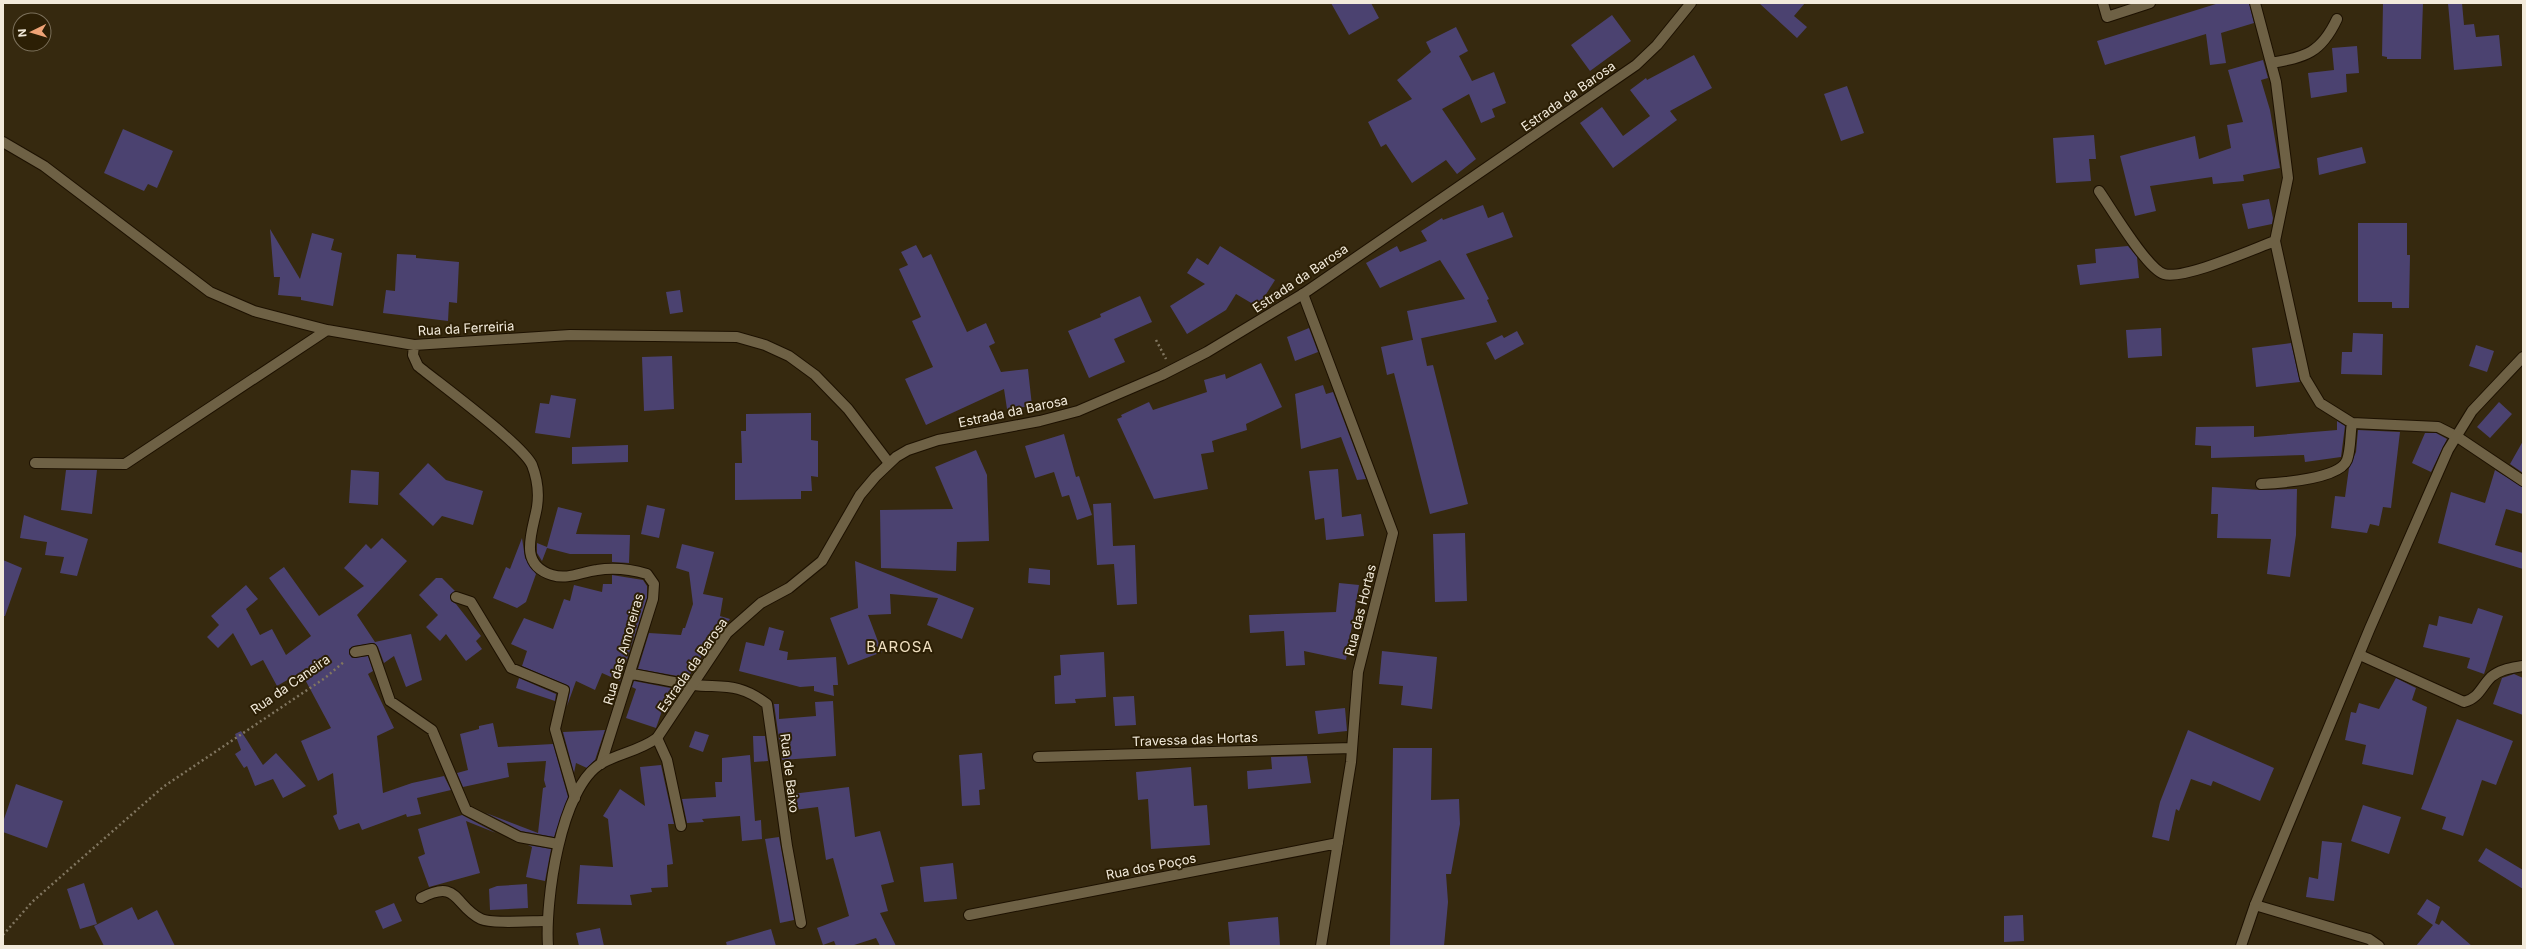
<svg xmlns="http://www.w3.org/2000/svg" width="2526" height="949" viewBox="0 0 2526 949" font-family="Inter,sans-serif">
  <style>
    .building { fill: #4b4270 }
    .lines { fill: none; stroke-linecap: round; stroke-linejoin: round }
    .street-casing { stroke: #1d1100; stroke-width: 12 }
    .secondary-casing { stroke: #1d1100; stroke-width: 12 }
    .path { stroke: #817660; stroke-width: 2.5; stroke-dasharray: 2 3; stroke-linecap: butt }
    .street { stroke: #6e6145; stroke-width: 10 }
    .secondary { stroke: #6e6145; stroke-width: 10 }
    .labels { text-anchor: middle; stroke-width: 4; stroke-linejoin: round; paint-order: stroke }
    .street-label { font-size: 13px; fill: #f2eadb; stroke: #2c1f05 }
    .quarter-label { font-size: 15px; letter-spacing: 1px; fill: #efdfc0; stroke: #2c1f05 }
  </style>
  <rect width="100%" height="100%" fill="#36290f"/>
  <path class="building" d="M 1331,3 L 1371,3 L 1379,18 L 1349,35 Z
    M 1759,3 L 1805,3 L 1794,16 L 1807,27 L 1797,38 Z
    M 2219,3 L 2249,3 L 2254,23 L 2221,33 L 2226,63 L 2210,65 L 2206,34 L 2105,65 L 2097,41 Z
    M 2383,3 L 2423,3 L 2421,59 L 2387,59 L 2387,57 L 2382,56 Z
    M 2448,3 L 2462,3 L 2464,25 L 2474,24 L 2476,37 L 2499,35 L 2502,66 L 2454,70 Z
    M 1612,15 L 1631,41 L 1590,71 L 1571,45 Z
    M 1456,27 L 1468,51 L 1459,56 L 1472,81 L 1494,72 L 1506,103 L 1492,109 L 1495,117 L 1481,123 L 1469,94 L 1442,109 L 1476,159 L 1457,174 L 1446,160 L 1412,183 L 1386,144 L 1381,147 L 1368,122 L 1412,99 L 1397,80 L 1431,52 L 1426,42 Z
    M 2357,46 L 2359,73 L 2346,74 L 2347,92 L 2311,98 L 2308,73 L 2334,70 L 2332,48 Z
    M 1694,55 L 1712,88 L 1670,111 L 1677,120 L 1613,168 L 1580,123 L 1602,107 L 1623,136 L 1650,116 L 1630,90 L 1646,78 L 1647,80 Z
    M 2263,60 L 2268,78 L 2261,80 L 2270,110 L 2280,168 L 2243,175 L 2244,181 L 2213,184 L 2212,177 L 2150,186 L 2156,211 L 2135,216 L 2120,156 L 2195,136 L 2199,159 L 2231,148 L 2227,125 L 2243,122 L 2228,70 Z
    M 1847,86 L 1864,133 L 1841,141 L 1824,94 Z
    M 123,129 L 173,151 L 157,188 L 148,184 L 144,191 L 104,173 Z
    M 2094,135 L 2096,159 L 2089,159 L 2091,181 L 2056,183 L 2053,138 Z
    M 2362,147 L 2366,163 L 2319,175 L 2317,158 Z
    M 2269,199 L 2273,218 L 2272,224 L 2248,229 L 2242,204 Z
    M 1483,205 L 1488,218 L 1503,212 L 1513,237 L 1466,254 L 1489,299 L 1487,300 L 1497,322 L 1413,340 L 1407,311 L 1465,299 L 1440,260 L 1380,288 L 1366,263 L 1397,246 L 1400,252 L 1427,241 L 1421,231 L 1442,218 L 1443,220 Z
    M 2358,223 L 2407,223 L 2407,255 L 2410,255 L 2409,308 L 2392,308 L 2392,302 L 2358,302 Z
    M 270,229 L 300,279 L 312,233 L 334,239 L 331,250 L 342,253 L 333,306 L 301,300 L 301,297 L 278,295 L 280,277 L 274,277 Z
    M 916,245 L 923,258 L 931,254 L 967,332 L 986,323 L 995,343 L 989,346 L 1001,372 L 1028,369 L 1032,406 L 1007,409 L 1004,389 L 926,425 L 905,379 L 933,367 L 912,321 L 921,317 L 899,269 L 908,265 L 901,252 Z
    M 1220,246 L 1275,280 L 1258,307 L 1236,294 L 1226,310 L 1187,334 L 1170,306 L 1205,284 L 1187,273 L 1197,258 L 1208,265 Z
    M 2128,246 L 2137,257 L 2139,278 L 2080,285 L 2077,265 L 2096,263 L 2095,249 Z
    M 397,254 L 416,255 L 416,258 L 459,262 L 457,303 L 449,302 L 448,321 L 383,313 L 386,290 L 395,291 Z
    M 680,290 L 683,312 L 670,314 L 666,292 Z
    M 1140,296 L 1152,322 L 1114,339 L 1125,362 L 1089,378 L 1068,331 L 1101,317 L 1100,314 Z
    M 1309,328 L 1318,352 L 1295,361 L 1287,337 Z
    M 2161,328 L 2162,356 L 2128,358 L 2126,330 Z
    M 1517,331 L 1524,344 L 1495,360 L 1486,343 L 1502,335 L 1504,338 Z
    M 2353,333 L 2383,334 L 2382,375 L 2341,374 L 2342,352 L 2352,352 Z
    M 1421,338 L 1427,366 L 1433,365 L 1468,504 L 1430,514 L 1394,373 L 1387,375 L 1381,347 Z
    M 2291,343 L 2300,382 L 2256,387 L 2252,348 Z
    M 2476,345 L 2494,351 L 2487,372 L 2469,366 Z
    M 672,356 L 674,409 L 644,411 L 642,357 Z
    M 1261,363 L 1282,407 L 1246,424 L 1247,430 L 1212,441 L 1214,452 L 1201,454 L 1208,489 L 1154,499 L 1117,419 L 1122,417 L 1121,415 L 1149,402 L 1153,410 L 1207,392 L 1204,380 L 1225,374 L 1226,379 Z
    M 1323,385 L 1326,394 L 1333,392 L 1366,479 L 1357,480 L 1341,437 L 1301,449 L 1295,394 Z
    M 551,395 L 576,399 L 570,438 L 535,433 L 540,403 L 549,404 Z
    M 2499,402 L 2512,414 L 2490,438 L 2477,427 Z
    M 811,413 L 811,440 L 818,441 L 818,477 L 811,476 L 812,491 L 801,491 L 801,499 L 735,500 L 735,463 L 742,463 L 741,431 L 746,431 L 746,414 Z
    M 2337,421 L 2345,426 L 2341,457 L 2305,462 L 2304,455 L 2211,458 L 2211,446 L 2195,445 L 2196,427 L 2254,426 L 2254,437 L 2337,430 Z
    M 2358,430 L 2400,432 L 2391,508 L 2383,507 L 2379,526 L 2370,524 L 2367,533 L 2331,528 L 2335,496 L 2345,497 L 2349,468 L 2356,452 Z
    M 2425,433 L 2436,433 L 2447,439 L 2431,472 L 2412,463 Z
    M 1064,434 L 1076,477 L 1079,476 L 1092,515 L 1077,520 L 1069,495 L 1062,497 L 1054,472 L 1035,478 L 1025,446 Z
    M 2523,441 L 2523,473 L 2510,464 Z
    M 628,445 L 628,462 L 572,464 L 572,447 Z
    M 976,450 L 987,475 L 989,541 L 957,542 L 956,571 L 881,568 L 880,510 L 953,509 L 935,467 Z
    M 428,463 L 446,480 L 483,491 L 473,525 L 442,516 L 433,526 L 399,494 Z
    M 1338,469 L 1342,517 L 1361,514 L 1364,536 L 1326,540 L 1324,518 L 1315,520 L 1309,471 Z
    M 66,470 L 97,470 L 92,514 L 61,510 Z
    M 351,470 L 379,472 L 378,505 L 349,503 Z
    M 2495,470 L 2523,487 L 2523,514 L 2506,509 L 2495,545 L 2523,553 L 2523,569 L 2438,543 L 2451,492 L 2485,503 Z
    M 2212,487 L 2261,490 L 2297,489 L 2296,535 L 2290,577 L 2267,574 L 2271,539 L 2217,538 L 2218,514 L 2211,514 Z
    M 1111,503 L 1113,546 L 1135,545 L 1137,604 L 1117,605 L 1114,564 L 1097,565 L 1093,504 Z
    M 647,505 L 665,509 L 659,538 L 641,534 Z
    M 558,507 L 582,513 L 576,534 L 630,535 L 629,563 L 612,562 L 612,554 L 570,554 L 547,548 L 542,561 L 537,553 L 537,543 L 547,547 Z
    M 24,515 L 88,539 L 77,576 L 60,573 L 64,557 L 45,555 L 47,542 L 20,538 Z
    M 1465,533 L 1467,601 L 1435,602 L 1433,534 Z
    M 382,538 L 407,561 L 357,615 L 375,642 L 411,634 L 422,680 L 406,687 L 394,656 L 384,663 L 378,647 L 374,643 L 354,646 L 349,649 L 349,654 L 352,658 L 368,656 L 373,671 L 368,674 L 394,728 L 377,736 L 383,793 L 412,783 L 444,776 L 451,790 L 417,798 L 421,814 L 407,817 L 406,814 L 362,830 L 359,823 L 339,830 L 333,816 L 337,814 L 333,773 L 318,781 L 301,741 L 331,728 L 301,672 L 277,686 L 263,660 L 251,666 L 233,633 L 218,648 L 207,637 L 219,625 L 211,616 L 246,585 L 258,599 L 246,609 L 260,635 L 272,629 L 286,655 L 311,636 L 269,578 L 284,567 L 319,616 L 364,586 L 344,568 L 366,544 L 371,549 Z
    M 522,538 L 525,558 L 536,574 L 526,602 L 517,608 L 493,598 L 506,567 L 510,569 Z
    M 682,544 L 714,552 L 703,594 L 723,598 L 720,616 L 730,619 L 720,632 L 715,630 L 713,643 L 705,654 L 702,654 L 698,665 L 694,664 L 689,678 L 638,669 L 649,633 L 681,635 L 683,628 L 685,628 L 693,604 L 689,572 L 676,568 Z
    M 3,560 L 22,568 L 5,616 L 3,616 Z
    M 855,561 L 974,608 L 962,639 L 927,625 L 938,598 L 890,594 L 891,614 L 868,615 L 882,652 L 848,665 L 830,618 L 858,608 Z
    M 1029,568 L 1050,570 L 1050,585 L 1028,583 Z
    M 612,575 L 643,580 L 647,586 L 647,598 L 620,681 L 602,673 L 595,690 L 576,681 L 567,706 L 570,691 L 569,686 L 522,666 L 527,651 L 511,644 L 524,618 L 553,629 L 564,599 L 570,601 L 574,585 L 602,592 L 603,584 L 612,584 Z
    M 436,578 L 442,578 L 455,591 L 450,595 L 451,601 L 456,604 L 481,636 L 476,641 L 482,649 L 466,661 L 446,634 L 440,641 L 426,627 L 438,615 L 419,595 Z
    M 1339,583 L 1359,585 L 1346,660 L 1304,651 L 1305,665 L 1286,666 L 1284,631 L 1250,633 L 1249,615 L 1336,612 Z
    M 2478,608 L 2503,616 L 2484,674 L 2467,668 L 2470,658 L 2423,647 L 2429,624 L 2437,626 L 2439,616 L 2472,624 Z
    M 769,627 L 784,631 L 779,650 L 788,652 L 787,660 L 836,657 L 838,685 L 833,685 L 834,696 L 814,691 L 814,686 L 800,687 L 739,671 L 746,642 L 764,646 Z
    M 1382,651 L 1437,657 L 1432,709 L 1401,705 L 1403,686 L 1379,684 Z
    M 1104,652 L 1106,697 L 1075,699 L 1076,703 L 1055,704 L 1054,676 L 1061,675 L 1060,655 Z
    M 2514,674 L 2523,678 L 2523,715 L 2493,704 L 2502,678 Z
    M 519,678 L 556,694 L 555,701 L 516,688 Z
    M 2396,678 L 2416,688 L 2412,700 L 2427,707 L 2413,775 L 2362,764 L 2366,745 L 2345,740 L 2351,712 L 2356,713 L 2359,703 L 2379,709 Z
    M 634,681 L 681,690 L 680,692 L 669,691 L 656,728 L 626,718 L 636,689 L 632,687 Z
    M 1134,696 L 1136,725 L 1115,726 L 1113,697 Z
    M 833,701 L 836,756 L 782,760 L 774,704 L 779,704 L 779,719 L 816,716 L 815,702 Z
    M 1345,708 L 1347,731 L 1318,734 L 1315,711 Z
    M 2457,719 L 2513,741 L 2496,785 L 2482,780 L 2463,836 L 2442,829 L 2446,817 L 2421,809 Z
    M 493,723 L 498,747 L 553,744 L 568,797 L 554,837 L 521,831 L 486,813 L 538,833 L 543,788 L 546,787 L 544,780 L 546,761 L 507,763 L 509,777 L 463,787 L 457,773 L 468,770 L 460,734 L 479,729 L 479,726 Z
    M 605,730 L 595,760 L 587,768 L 576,763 L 574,773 L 563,732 Z
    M 2188,730 L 2274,768 L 2260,801 L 2213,781 L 2211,786 L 2191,779 L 2179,811 L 2176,809 L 2169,841 L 2152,837 L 2160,802 Z
    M 241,731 L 263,765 L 276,753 L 306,786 L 283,798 L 273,779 L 255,786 L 247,766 L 244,768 L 235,754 L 241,750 L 235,734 Z
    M 695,731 L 709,735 L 703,752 L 689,747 Z
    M 753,736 L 765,736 L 768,761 L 754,762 Z
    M 1393,748 L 1432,748 L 1431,800 L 1459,799 L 1460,824 L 1451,874 L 1446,874 L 1448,902 L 1444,946 L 1390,946 Z
    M 982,753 L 985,789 L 979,790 L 980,805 L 962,806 L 959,755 Z
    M 750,755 L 755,821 L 761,820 L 762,839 L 742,841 L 740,816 L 702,819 L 704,822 L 687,823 L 682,799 L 716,797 L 715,782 L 722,782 L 722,758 Z
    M 1307,756 L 1311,783 L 1248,789 L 1247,771 L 1272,769 L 1271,757 Z
    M 661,765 L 674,824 L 668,824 L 673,864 L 667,865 L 668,887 L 651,888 L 652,892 L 630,895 L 632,905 L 577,904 L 580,865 L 613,867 L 608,819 L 603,816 L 620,789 L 645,806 L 640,767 Z
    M 1191,767 L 1194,806 L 1207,805 L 1210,845 L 1151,849 L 1148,799 L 1138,800 L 1136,772 Z
    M 16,784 L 63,801 L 47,848 L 3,832 L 3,822 Z
    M 849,787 L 855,837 L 880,831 L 894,882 L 881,885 L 888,911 L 880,913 L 896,946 L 880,946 L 876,938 L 851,946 L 836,946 L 834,941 L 823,945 L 817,928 L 849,916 L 833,858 L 826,860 L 818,807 L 794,810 L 792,794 Z
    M 2363,805 L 2401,817 L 2389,854 L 2351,841 Z
    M 462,815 L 496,833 L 466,821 L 480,873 L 429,887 L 418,857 L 425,854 L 418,829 Z
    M 779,837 L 794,920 L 780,923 L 765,839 Z
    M 2322,841 L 2342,843 L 2334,901 L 2306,897 L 2309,877 L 2318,879 Z
    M 528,845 L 551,849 L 545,881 L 526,877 L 532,847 Z
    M 2486,848 L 2523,870 L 2523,889 L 2478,861 Z
    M 953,863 L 957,899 L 924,902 L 920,867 Z
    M 84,883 L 97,924 L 80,929 L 67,889 Z
    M 527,884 L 528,908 L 490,910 L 489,889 L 497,886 Z
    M 2427,899 L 2440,907 L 2435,923 L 2439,925 L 2442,920 L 2472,946 L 2416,946 L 2433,925 L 2417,914 Z
    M 394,903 L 402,921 L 383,929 L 375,911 Z
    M 132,907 L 138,920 L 157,910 L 175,946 L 104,946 L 94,926 Z
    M 2023,915 L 2024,941 L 2004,942 L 2004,916 Z
    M 1278,917 L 1280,946 L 1230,946 L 1228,922 Z
    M 600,928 L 604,946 L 579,946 L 576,933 Z
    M 771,929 L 776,946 L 727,946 L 726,942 Z"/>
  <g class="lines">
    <g class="street-casing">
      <path id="street" d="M 2103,3 L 2107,17 L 2150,3
        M 2255,3 L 2276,82 L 2288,178 L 2275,241 L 2305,378 L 2320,403 L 2352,423 L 2438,427 L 2456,436 L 2523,481
        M 2271,63 C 2306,57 2321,53 2337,19
        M 3,142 L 44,166 L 210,292 L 254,311 L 327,330 L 414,345 L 570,335 L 737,337 L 765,345 L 789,356 L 815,375 L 848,409 L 889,463
        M 2099,191 C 2111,208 2147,269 2164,274 C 2184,280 2253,249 2275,241
        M 1303,294 L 1393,533 L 1358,672 L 1351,762 L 1321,946
        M 414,345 L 413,355 L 418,366 C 440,384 522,444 532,465 C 537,478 539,494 537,507 C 533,531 517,564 552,575 C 568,580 581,572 597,570 C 615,567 630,569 647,574 L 654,584 L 653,599 L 601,764
        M 35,463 L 125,464 L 327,330
        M 2261,484 C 2280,483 2340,479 2347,460 C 2351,449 2350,434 2352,423
        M 456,597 L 471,602 L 511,668 L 564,690 L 555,729 L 575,798
        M 355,652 L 372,649 L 390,701 L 432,730 L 466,810 L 519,837 L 558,844
        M 2360,655 L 2464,702 C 2479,698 2481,687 2491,677 C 2500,669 2512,668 2523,666
        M 631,674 C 651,677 671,682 692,685 C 724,688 738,682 767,704 L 787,846 L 801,923
        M 657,738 L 667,760 L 681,826
        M 1038,757 L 1352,748
        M 421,898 C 459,878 454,906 481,919 C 492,924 532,921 546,921
        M 2255,905 L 2369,939 L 2379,946
        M 969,915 L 1338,843"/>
    </g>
    <g class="secondary-casing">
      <path id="secondary" d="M 548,946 C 545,902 560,787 602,763 C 620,753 639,751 657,738 L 727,633 L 761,603 L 789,588 L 822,561 L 860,495 L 876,476 L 896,457 L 908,450 L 938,440 L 1040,421 L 1078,411 L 1162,375 L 1207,352 L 1303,294 L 1636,65 L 1657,45 L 1691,3
        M 2241,946 L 2255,905 L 2370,628 L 2448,450 L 2472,411 L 2523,357"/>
    </g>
    <path class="path" d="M 1156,340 L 1166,359
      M 3,935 L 32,902 L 163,787 L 325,678 L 345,661"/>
    <use href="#street" class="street"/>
    <use href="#secondary" class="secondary"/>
  </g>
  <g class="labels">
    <g class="street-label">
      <text transform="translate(1568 96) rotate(-35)" y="5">Estrada da Barosa</text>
      <text transform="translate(1300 278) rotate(-34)" y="5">Estrada da Barosa</text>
      <text transform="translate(466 328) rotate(-3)" y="5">Rua da Ferreiria</text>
      <text transform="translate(1013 411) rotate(-12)" y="5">Estrada da Barosa</text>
      <text transform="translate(1360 610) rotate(-76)" y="5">Rua das Hortas</text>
      <text transform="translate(623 649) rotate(-74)" y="5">Rua das Amoreiras</text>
      <text transform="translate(692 665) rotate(-55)" y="5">Estrada da Barosa</text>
      <text transform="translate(290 684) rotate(-35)" y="5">Rua da Caneira</text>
      <text transform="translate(1195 739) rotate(-2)" y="5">Travessa das Hortas</text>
      <text transform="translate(790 773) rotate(83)" y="5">Rua de Baixo</text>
      <text transform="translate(1151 866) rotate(-11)" y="5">Rua dos Poços</text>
    </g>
    <g class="quarter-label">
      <text x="900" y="652">BAROSA</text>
    </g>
  </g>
  <rect width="2526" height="949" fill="none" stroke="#f2eadb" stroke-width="8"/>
  <g transform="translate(32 32) rotate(265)"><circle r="19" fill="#2c1f05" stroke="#7b705b"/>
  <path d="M0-3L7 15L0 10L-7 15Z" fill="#efa376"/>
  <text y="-6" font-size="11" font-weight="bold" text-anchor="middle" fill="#f2eadb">N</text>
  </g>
</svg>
